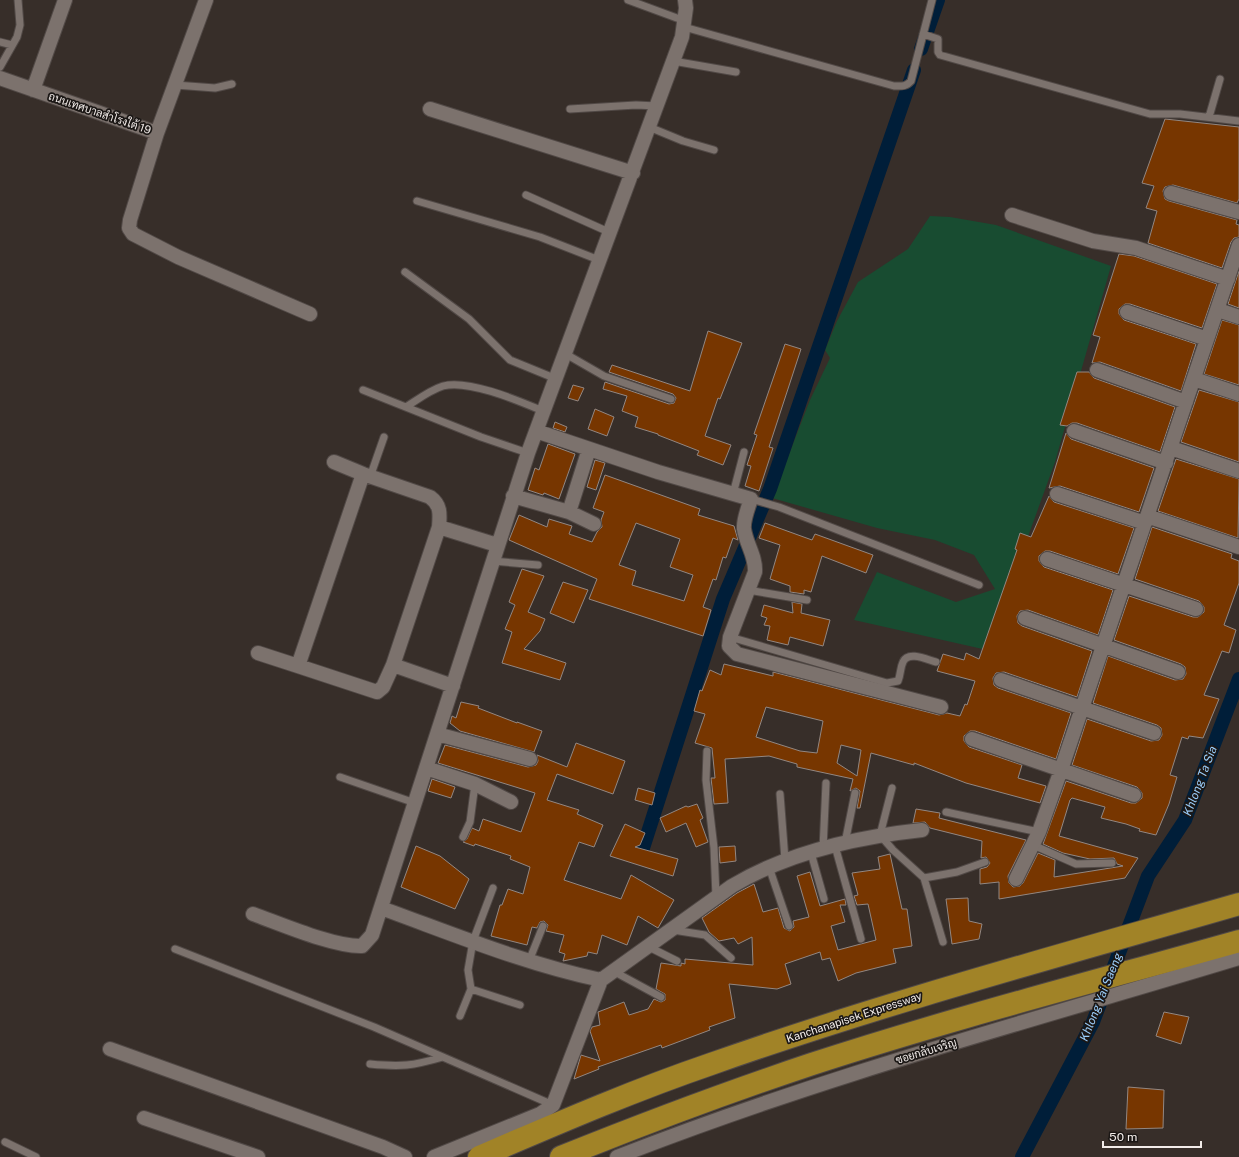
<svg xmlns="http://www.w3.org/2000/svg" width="1239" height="1157" viewBox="0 0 1239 1157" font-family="'Public Sans',Sarabun,sans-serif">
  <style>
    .green { fill: #184c31 }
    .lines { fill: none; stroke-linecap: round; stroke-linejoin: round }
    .canal { stroke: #001e39; stroke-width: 14 }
    .building { fill: #773600; stroke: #928782; fill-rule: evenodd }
    .service-casing { stroke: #514946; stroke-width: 9 }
    .minor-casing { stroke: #514946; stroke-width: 16 }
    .motorway-casing { stroke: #514946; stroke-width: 24 }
    .service { stroke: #7c726d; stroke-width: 7 }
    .minor { stroke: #7c726d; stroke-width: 14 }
    .motorway { stroke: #a18327; stroke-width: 22 }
    .labels { text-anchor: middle; stroke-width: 3.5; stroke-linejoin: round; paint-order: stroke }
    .street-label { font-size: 11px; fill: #f2ece9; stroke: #1b1715 }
    .water-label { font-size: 12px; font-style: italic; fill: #9acdfa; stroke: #1b1715 }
  </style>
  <rect width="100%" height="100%" fill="#372e29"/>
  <path class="green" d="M 930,216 L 950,217 L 996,225 L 1111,266 L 1055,462 L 987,650 L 854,620 L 877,572 L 956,602 L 995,589 L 974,555 L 935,540 L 877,528 L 772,498 L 810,400 L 830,358 L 825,350 L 837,321 L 858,282 L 908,249 Z"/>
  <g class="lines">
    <path class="canal" d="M 921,49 L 938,0
      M 643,848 L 723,599 L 770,489 L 914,70
      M 1022,1157 L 1093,1022 L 1148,876 L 1185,820 L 1239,679"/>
  </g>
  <path class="building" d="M 1165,119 L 1239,127 L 1239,199 L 1237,203 L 1173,185 L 1165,187 L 1163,191 L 1165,199 L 1169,201 L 1237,220 L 1236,224 L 1239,225 L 1239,237 L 1234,238 L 1231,242 L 1222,268 L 1148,243 L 1157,211 L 1146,208 L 1154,186 L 1142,183 Z
    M 1119,254 L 1134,256 L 1217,284 L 1202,328 L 1130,304 L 1125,304 L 1119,309 L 1119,314 L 1124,320 L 1196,344 L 1181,391 L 1100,362 L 1092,363 L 1100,337 L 1093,335 Z
    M 1239,271 L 1239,308 L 1228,304 Z
    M 1222,320 L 1239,325 L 1239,385 L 1204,374 Z
    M 708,331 L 742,343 L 720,399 L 718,398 L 705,436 L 731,445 L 723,465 L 697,455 L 699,451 L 658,435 L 658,434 L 635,427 L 638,417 L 622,411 L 627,396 L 603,389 L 605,382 L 669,404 L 674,403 L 676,398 L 673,394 L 609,372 L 612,365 L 690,391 Z
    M 785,344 L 801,349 L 769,447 L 773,448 L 759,491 L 745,486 L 751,466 L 747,465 L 757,435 L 754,434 Z
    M 1077,372 L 1089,372 L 1094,378 L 1175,407 L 1160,452 L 1077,423 L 1072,423 L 1067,426 L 1060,425 Z
    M 573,385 L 584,388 L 578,401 L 568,398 Z
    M 1199,390 L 1239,402 L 1239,462 L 1181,442 Z
    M 595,409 L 614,417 L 607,436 L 588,429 Z
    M 555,422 L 567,427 L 565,432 L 553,428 Z
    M 1066,433 L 1071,439 L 1154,468 L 1139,512 L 1060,486 L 1049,488 Z
    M 548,444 L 575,454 L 559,499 L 544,493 L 543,495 L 528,490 L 535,468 L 539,470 Z
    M 1176,459 L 1239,479 L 1238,538 L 1158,511 Z
    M 595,460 L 605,463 L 596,490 L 587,487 Z
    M 605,475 L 700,509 L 698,515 L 734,526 L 738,540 L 733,538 L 726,558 L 723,557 L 716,580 L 713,579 L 703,607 L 711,610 L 703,636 L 589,599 L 597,579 L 509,540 L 519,515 L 547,527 L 549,519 L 572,526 L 569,534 L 592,542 L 597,532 L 602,527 L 601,520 L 604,512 L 593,508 ZM 636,523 L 680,539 L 670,567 L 693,575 L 684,601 L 632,585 L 636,571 L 619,565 Z
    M 1049,496 L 1054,502 L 1134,528 L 1118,574 L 1050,551 L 1045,551 L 1039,556 L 1039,561 L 1044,567 L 1113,590 L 1098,635 L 1028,610 L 1020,611 L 1017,616 L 1018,623 L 1022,626 L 1092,651 L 1077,697 L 1004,672 L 996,673 L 993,678 L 994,685 L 998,688 L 1071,713 L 1056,759 L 975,731 L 970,731 L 964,736 L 964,741 L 969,747 L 1022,765 L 1018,778 L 1046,786 L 1040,803 L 966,783 L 914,763 L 914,765 L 871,753 L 860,808 L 857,808 L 860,791 L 856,788 L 850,791 L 853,779 L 797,767 L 797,764 L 769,756 L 725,759 L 728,803 L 714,804 L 711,778 L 715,778 L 712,748 L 695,743 L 705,714 L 694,711 L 700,690 L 702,691 L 710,670 L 721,675 L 724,664 L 773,676 L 773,672 L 939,715 L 947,713 L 960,716 L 965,704 L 967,705 L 975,681 L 937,671 L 943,654 L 964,660 L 966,653 L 979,659 L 1017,550 L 1015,549 L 1020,533 L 1031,537 ZM 766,707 L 823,721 L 817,753 L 800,751 L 756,737 ZM 841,745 L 861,750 L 857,776 L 837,763 Z
    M 765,523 L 812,540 L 815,534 L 873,555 L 866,573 L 822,556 L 811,592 L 804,590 L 804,594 L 790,592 L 790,586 L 770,579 L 780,545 L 759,538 Z
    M 1152,527 L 1232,554 L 1231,558 L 1239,561 L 1239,583 L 1224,625 L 1236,630 L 1229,653 L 1222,651 L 1204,695 L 1219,699 L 1203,738 L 1189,736 L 1188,739 L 1182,737 L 1170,775 L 1177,777 L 1169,804 L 1156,835 L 1139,831 L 1140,829 L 1126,824 L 1101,818 L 1105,807 L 1072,798 L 1070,800 L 1059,836 L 1138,858 L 1125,878 L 999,899 L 999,882 L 980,884 L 980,869 L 987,867 L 990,863 L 986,857 L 981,858 L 982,841 L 930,828 L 925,822 L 913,823 L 916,809 L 940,813 L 939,818 L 1026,840 L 1008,876 L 1009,883 L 1013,887 L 1020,886 L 1023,883 L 1038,853 L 1055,860 L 1054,877 L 1123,866 L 1117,864 L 1114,858 L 1090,859 L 1063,853 L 1043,844 L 1066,781 L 1131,803 L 1136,803 L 1142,798 L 1142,793 L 1137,787 L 1072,765 L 1087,719 L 1151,741 L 1159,740 L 1162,735 L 1161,728 L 1157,725 L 1093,703 L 1108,656 L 1175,680 L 1183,679 L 1186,674 L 1185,667 L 1181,664 L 1114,640 L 1129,596 L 1193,617 L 1198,617 L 1204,612 L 1204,607 L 1199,601 L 1135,579 Z
    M 522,569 L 544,576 L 528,612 L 545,619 L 540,631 L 524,649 L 566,663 L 560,680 L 502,663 L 512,632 L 505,629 L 515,605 L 509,602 Z
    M 563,582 L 588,590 L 574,623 L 550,613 Z
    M 792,602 L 802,604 L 801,613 L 830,620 L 823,646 L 790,637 L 788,645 L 767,640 L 770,626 L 764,625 L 767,618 L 761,616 L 764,605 L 793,613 Z
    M 461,702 L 479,706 L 478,708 L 517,723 L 517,722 L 542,731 L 534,752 L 460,731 L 450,723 L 452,716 L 456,718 Z
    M 576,743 L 625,761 L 613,794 L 557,774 L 547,800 L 579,810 L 577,814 L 603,825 L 594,847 L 579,842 L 564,880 L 621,899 L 631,875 L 674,900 L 658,928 L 638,916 L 627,945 L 602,935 L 597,954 L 588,952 L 587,956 L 563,961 L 565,954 L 559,952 L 564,935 L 546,931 L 548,925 L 544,921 L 540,922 L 537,928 L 532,927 L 527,945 L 491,936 L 500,905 L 502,905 L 508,889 L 523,894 L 530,867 L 510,859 L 511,856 L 475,844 L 474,846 L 463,842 L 467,839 L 472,828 L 479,831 L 483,819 L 521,832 L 535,793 L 438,763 L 445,745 L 528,767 L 536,765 L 538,761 L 537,755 L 567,767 Z
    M 432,779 L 455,787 L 451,798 L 428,791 Z
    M 638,788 L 655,793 L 652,805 L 635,800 Z
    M 697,804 L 703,818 L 700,820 L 708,842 L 696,847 L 686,823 L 666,832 L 660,818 L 686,806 L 688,807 Z
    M 625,824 L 645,833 L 640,845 L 635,847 L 678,859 L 673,876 L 610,856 Z
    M 416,846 L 440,856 L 469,879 L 455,909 L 401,887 Z
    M 735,846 L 736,861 L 720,863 L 719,847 Z
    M 890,854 L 902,909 L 907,909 L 912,946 L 893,949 L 896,963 L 856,973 L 838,981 L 830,958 L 822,960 L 820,952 L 785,964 L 791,984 L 777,989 L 729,984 L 735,1018 L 709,1027 L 710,1030 L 662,1048 L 661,1045 L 598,1067 L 599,1069 L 574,1079 L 581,1055 L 600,1061 L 590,1031 L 592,1027 L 600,1025 L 598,1012 L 624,1002 L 629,1015 L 648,1009 L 654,999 L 661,1002 L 665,1000 L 665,994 L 656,989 L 661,963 L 681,966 L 681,963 L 685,964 L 685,959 L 753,965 L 752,937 L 738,944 L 734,938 L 719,941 L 709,932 L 702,918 L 737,893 L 754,884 L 763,912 L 778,908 L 784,928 L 790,931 L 794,927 L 793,921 L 809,917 L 797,876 L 810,872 L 820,906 L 845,899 L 846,905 L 840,905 L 845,922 L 831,926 L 838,950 L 876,940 L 868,904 L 857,905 L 854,896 L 858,895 L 852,873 L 880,869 L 878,857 Z
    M 968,898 L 969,921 L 982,924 L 979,939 L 952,944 L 946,899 Z
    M 1164,1012 L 1189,1017 L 1181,1044 L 1156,1036 Z
    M 1128,1087 L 1164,1090 L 1163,1128 L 1126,1129 Z"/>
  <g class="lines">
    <g class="service-casing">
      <path id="service" d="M 628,0 L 685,21
        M 684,27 L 894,86 C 901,86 906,87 911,81 L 932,0
        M 923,34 L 938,39 L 938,52 L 940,55 L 1150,114 L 1180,114 L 1239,121
        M 0,42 L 12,45
        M 673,61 L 736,72
        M 0,67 L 17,37 L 20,25 L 18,0
        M 175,85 L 215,88 L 232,84
        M 570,109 L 636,105 L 657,106
        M 1209,117 L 1220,79
        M 649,127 L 683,141 L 714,150
        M 526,195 L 611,233
        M 417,201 L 540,237 L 599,260
        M 405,272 L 469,319 L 510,360 L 554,378
        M 564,353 L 604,376 L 671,399
        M 363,390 L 481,437 L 528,453
        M 406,407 C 417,400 430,390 443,386 C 468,379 519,401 543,411
        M 370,477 L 384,437
        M 733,494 L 744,452
        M 751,499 L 779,507 L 979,585
        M 492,561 L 538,565
        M 748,590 L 807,600
        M 730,637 L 887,683 L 898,681 C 901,674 900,668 903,662 C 908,650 928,660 936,662
        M 707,751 L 706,780 L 714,848 L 716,897
        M 340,777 L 415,803
        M 892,788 L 880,835 L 893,850 L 924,878 L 957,872 L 985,862
        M 780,794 L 785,860
        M 946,812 L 1039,832
        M 463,837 L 470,822 L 475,784
        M 845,843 L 855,793
        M 1033,845 L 1076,864 L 1112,863
        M 835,846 L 861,939
        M 823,849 L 826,783
        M 811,853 L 824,899
        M 769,867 L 789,926
        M 924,878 L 943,942
        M 673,930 L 705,935 L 731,958
        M 647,946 L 677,961
        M 175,949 L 374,1027 L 553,1105
        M 529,961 L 543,926
        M 613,971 L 661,997
        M 471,989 L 520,1005
        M 460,1016 L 471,989 L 468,970 L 473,941 L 493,888
        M 370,1064 C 401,1067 412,1066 443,1057
        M 5,1142 L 36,1157"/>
    </g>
    <g class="minor-casing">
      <path id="minor" d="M 0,78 L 157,133 L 206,0
        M 33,90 L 65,0
        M 430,109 L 633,173
        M 157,133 L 130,220 L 129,228 L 133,234 L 178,257 L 310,314
        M 1171,193 L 1239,212
        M 1012,215 L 1093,241 L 1136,248 L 1228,279
        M 1218,310 L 1239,317
        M 1127,312 L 1207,339
        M 1097,370 L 1186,402
        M 1194,379 L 1239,394
        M 536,431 L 658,472 L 751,499 C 748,508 743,520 744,529 C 746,544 756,556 755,572 L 730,637 L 729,646 L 737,654 L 941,707
        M 1074,431 L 1166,463
        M 1171,448 L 1239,471
        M 334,462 L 363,474
        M 363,474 L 430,497 C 441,505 440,514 439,527 L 393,665 L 383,687 L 377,692 L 298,666 Z
        M 1057,494 L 1145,523
        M 513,496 L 569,512 L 594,524
        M 569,512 L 589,449
        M 1147,516 L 1239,547
        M 439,527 L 497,545
        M 1047,559 L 1196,609
        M 1025,618 L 1178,672
        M 258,653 L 298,666
        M 393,665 L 453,686
        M 1001,680 L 1154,733
        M 437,734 L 530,759
        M 972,739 L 1134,795
        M 426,768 L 475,784 L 511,802
        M 1016,879 L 1039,832 L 1061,770 L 1239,245
        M 381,908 C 453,934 525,964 601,980 L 553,1105 L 540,1114 L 434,1157
        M 253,914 C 281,924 334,947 362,946 L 372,935 L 528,453 L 682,37 L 686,8 L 685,0
        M 601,980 L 732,886 C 789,852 857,837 922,830
        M 110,1049 L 383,1147 L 405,1157
        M 144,1118 L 258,1157
        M 617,1157 C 820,1077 1031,1021 1239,958"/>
    </g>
    <g class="motorway-casing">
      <path id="motorway" d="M 479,1157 C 556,1124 632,1091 711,1064 C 884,1003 1062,955 1239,904
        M 561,1157 C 643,1124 728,1092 812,1064 C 953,1018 1097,981 1239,941"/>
    </g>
    <use href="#service" class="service"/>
    <use href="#minor" class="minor"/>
    <use href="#motorway" class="motorway"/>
  </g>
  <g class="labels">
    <g class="street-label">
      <text transform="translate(100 113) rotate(19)" y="4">ถนนเทศบาลสำโรงใต้ 19</text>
      <text transform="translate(854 1017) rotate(-18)" y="4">Kanchanapisek Expressway</text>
      <text transform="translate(926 1051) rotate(-17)" y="4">ซอยกลับเจริญ</text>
    </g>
    <g class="water-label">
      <text transform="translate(1200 781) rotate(-69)" y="4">Khlong Ta Sia</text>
      <text transform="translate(1101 997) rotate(-68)" y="4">Khlong Yai Saeng</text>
    </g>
  </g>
  <path d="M1103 1141v6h98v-6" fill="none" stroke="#f2ece9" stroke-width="2"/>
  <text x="1109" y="1141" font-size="12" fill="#f2ece9" stroke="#1b1715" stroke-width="3" paint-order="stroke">50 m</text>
</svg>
